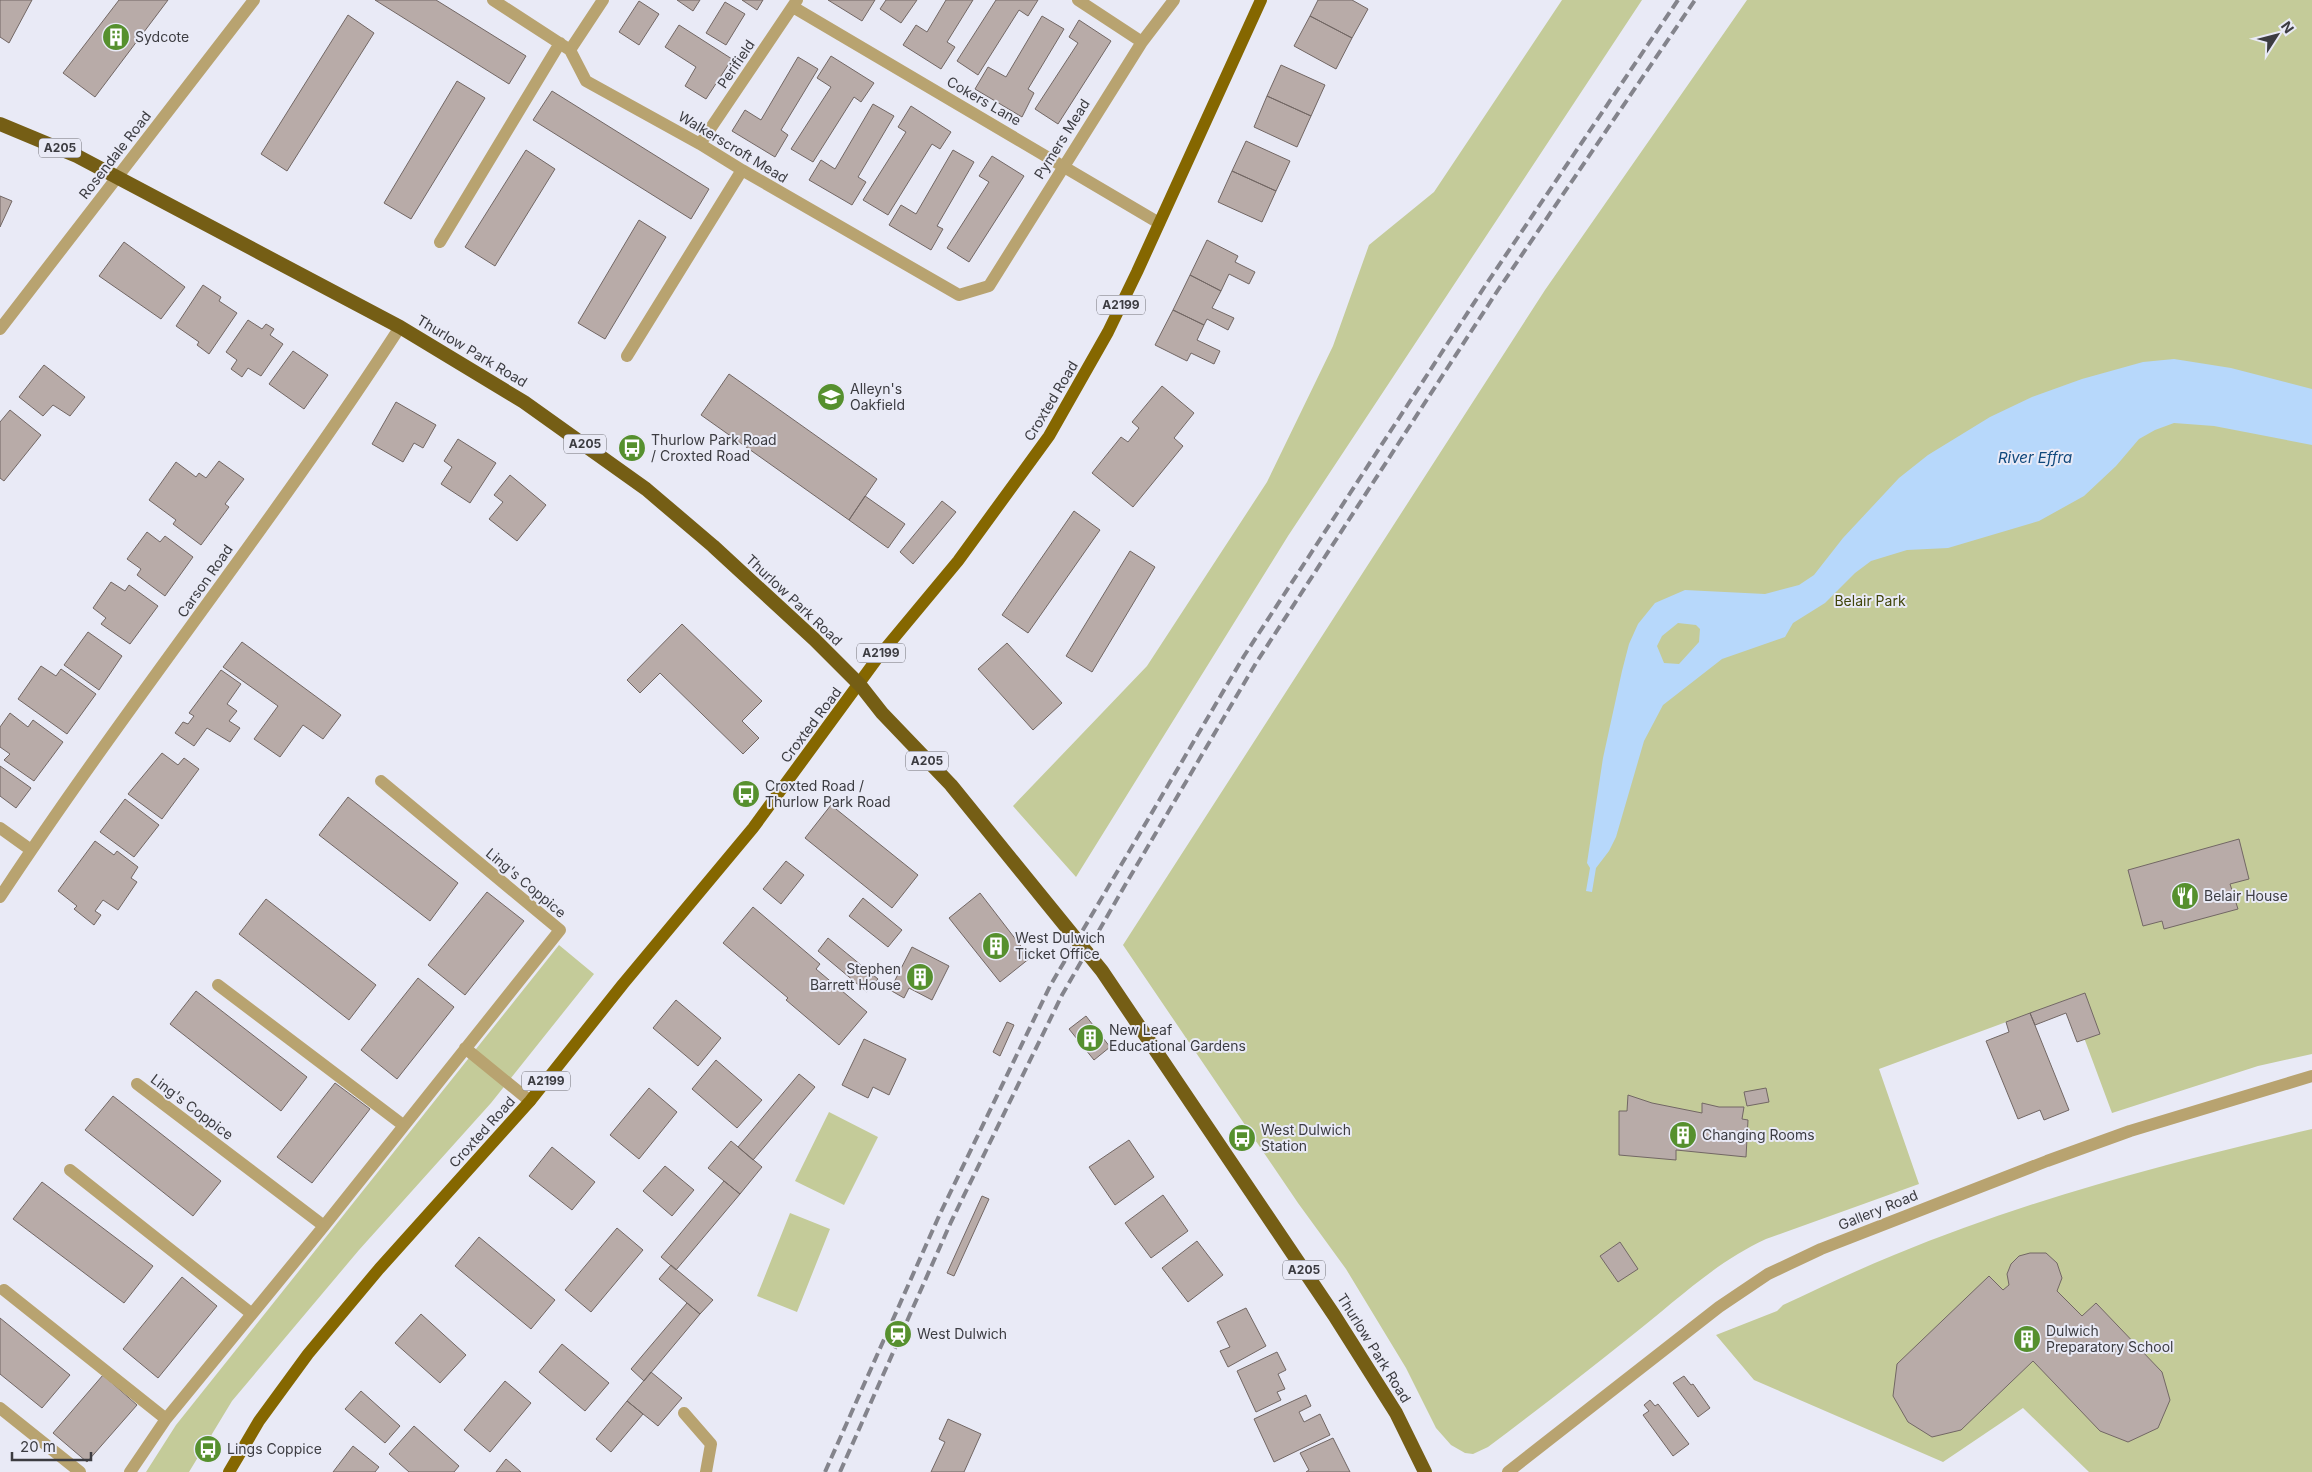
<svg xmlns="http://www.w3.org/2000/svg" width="2312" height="1472" viewBox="0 0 2312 1472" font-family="Inter,sans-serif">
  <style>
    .green { fill: #c4cb99 }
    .water { fill: #b7d8fb; fill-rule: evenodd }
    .building { fill: #b8aba8; stroke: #726764 }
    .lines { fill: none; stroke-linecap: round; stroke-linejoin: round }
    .minor { stroke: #b8a370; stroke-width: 12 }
    .tertiary { stroke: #b8a370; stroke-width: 12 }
    .primary { stroke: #856700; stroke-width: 12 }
    .trunk { stroke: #755e15; stroke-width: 14 }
    .rail { stroke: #84848c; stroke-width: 4; stroke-dasharray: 10 5; stroke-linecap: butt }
    .labels { text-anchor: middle; stroke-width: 4; stroke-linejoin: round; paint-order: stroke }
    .shield { fill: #e9eaf6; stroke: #707077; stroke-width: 1 }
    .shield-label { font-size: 12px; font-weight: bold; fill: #3c3c41 }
    .poi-label { font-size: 14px; fill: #3c3c41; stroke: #e9eaf6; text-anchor: start }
    .street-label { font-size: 14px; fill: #3c3c41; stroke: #e9eaf6 }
    .park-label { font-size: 14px; fill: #41450a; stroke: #e9eaf6 }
    .water-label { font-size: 15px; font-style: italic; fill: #10497d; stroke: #e9eaf6 }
  </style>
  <rect width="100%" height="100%" fill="#e9eaf6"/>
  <path class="green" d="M 1562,0 L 1642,0 L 1288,536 L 1076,877 L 1013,806 L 1147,666 L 1267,482 L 1333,346 L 1369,245 L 1434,192 Z
    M 1747,0 L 2312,0 L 2312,1054 L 2258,1066 L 2112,1113 L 2083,1035 L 2082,994 L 1879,1069 L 1919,1184 L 1766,1239 C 1714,1263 1675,1302 1630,1337 C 1584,1374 1536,1411 1488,1447 L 1473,1454 L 1465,1453 L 1451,1445 L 1436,1428 L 1406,1368 L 1346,1269 L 1298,1203 L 1123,945 L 1545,290 Z
    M 559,945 L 594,974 L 491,1103 L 359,1250 L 232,1401 L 189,1472 L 146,1472 L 176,1425 Z
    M 829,1112 L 878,1137 L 844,1205 L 795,1181 Z
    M 2312,1129 L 2312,1472 L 2089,1472 L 2023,1408 L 1943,1462 L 1754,1380 L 1716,1335 L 1777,1311 L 1783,1305 C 1820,1288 1857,1270 1894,1255 C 2029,1199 2171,1162 2312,1129 Z
    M 790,1213 L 830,1229 L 797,1312 L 757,1296 Z"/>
  <path class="water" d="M 2174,359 L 2231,368 L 2312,389 L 2312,445 L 2214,426 L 2174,423 L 2155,430 L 2139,439 L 2116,466 L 2084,496 L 2039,521 L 1948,548 L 1907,550 L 1871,561 L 1855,573 L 1825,603 L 1793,623 L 1785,637 L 1722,659 L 1663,705 L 1644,741 L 1616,837 L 1609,851 L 1596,868 L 1592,892 L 1586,891 L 1590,868 L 1587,863 L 1603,758 L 1622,671 L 1629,644 L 1638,624 L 1655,603 L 1685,590 L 1765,594 L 1799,585 L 1814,575 L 1843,538 L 1899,478 L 1928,455 L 1990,417 L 2032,397 L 2082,379 L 2143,362 ZM 1678,623 L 1696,625 L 1700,629 L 1699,642 L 1679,664 L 1664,663 L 1657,646 L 1662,636 Z"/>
  <path class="building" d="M 0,0 L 32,0 L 9,43 L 0,37 Z
    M 119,0 L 168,0 L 95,97 L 63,73 Z
    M 375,0 L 436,0 L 526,56 L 509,84 Z
    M 677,0 L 700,0 L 693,11 Z
    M 742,0 L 763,0 L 757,10 Z
    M 828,0 L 875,0 L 862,21 Z
    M 886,0 L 917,0 L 901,23 L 880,9 Z
    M 946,0 L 973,0 L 947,42 L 955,47 L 941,69 L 903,45 L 916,25 L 927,32 Z
    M 996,0 L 1038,0 L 1028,16 L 1019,10 L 978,75 L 957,61 Z
    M 1318,0 L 1352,0 L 1368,9 L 1352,38 L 1310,16 Z
    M 639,1 L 659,14 L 639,45 L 619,32 Z
    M 725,2 L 745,14 L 726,45 L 706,33 Z
    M 348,15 L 374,33 L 287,171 L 261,154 Z
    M 1042,16 L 1064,29 L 1028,89 L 1034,93 L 1022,117 L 975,89 L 988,67 L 1006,77 Z
    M 1310,16 L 1352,38 L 1336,69 L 1294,46 Z
    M 1079,20 L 1111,41 L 1058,124 L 1035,109 L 1078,43 L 1069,37 Z
    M 679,25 L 732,59 L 706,99 L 685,86 L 696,67 L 665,47 Z
    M 831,56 L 874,83 L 861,102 L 854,97 L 813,162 L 791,149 L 831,87 L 817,78 Z
    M 798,57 L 818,69 L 781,130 L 788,135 L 775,157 L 732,131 L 745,110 L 761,120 Z
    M 1281,65 L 1325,85 L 1311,116 L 1267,96 Z
    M 457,81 L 485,98 L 411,219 L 384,203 Z
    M 552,91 L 709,189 L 691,219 L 533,120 Z
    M 1267,96 L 1311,116 L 1297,147 L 1254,127 Z
    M 873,104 L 894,116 L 858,177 L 866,182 L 852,205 L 809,180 L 821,160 L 835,169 Z
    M 911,106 L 951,132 L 940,149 L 932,144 L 888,215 L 863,200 L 906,132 L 898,127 Z
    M 1246,141 L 1290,161 L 1276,191 L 1232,171 Z
    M 526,150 L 555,169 L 495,266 L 465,247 Z
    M 953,150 L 974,162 L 937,226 L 943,229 L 931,250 L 889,225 L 901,205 L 916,214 Z
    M 992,156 L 1024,176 L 969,262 L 947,248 L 989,182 L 979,176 Z
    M 1232,171 L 1276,191 L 1262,222 L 1218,202 Z
    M 0,196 L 12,201 L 0,227 Z
    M 639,220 L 666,237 L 605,339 L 578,323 Z
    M 1207,240 L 1238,256 L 1235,262 L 1255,272 L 1249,284 L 1229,274 L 1221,291 L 1190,275 Z
    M 124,242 L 185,287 L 161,319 L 99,276 Z
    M 1190,275 L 1221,291 L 1212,308 L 1234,318 L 1228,330 L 1207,319 L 1204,325 L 1173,310 Z
    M 203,285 L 221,297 L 219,301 L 237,313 L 209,354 L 197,345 L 199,342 L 176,326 Z
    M 1173,310 L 1204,325 L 1197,340 L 1220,351 L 1214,364 L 1191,353 L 1187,361 L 1155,345 Z
    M 248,320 L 262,329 L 266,324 L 274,329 L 270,335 L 283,344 L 261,376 L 248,368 L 242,377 L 231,369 L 237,360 L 226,352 Z
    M 293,351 L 328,375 L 304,409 L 269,384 Z
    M 44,365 L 85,397 L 70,416 L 53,405 L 43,416 L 19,397 Z
    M 729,374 L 877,479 L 849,520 L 701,415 Z
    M 1162,386 L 1194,413 L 1174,438 L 1183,446 L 1133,507 L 1092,473 L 1121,437 L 1128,442 L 1139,428 L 1132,422 Z
    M 396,402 L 436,425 L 423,448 L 414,443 L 403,462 L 372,444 Z
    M 10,410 L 41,435 L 4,481 L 0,478 L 0,422 Z
    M 458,439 L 496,463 L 470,503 L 441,484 L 452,467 L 444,461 Z
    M 219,461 L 244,479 L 225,504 L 229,507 L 201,545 L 173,524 L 176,520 L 149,500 L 176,462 L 196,477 L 199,473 L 206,478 Z
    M 510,475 L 546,505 L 517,541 L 489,519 L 503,502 L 494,495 Z
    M 865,496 L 905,524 L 888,548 L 849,520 Z
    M 942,501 L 956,512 L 913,564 L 900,552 Z
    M 1074,511 L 1100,530 L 1028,633 L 1002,615 Z
    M 147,532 L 160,542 L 165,536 L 193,557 L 165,596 L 137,575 L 141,569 L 127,559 Z
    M 1130,551 L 1155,567 L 1092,672 L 1066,656 Z
    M 111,582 L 125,591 L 129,585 L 158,606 L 130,644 L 101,624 L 106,618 L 93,608 Z
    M 682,624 L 762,701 L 742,721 L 759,738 L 743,754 L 660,673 L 640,693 L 627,680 Z
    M 88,632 L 122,656 L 99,690 L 64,665 Z
    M 242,642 L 341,715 L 323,739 L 303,725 L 280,757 L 254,739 L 278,706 L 223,667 Z
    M 1007,643 L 1062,703 L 1033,730 L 978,669 Z
    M 41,666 L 56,676 L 61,669 L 96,694 L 67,734 L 18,699 Z
    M 221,670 L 241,684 L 227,704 L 237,711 L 229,721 L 240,728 L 230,742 L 207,728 L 194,746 L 175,733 L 183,722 L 188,724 L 194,716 L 189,713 Z
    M 10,713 L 28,727 L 33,720 L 63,742 L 34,781 L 4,760 L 10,754 L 0,747 L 0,727 Z
    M 162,753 L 178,765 L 184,758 L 199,769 L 162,819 L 128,794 Z
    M 0,766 L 31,788 L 16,808 L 0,796 Z
    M 348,797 L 458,883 L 430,921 L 319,835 Z
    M 125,799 L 159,825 L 134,857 L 100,832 Z
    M 831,805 L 918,875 L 892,908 L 805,838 Z
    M 2239,839 L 2249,879 L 2230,884 L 2238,909 L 2164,929 L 2162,921 L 2143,926 L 2128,870 Z
    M 95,841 L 114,855 L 117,851 L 138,867 L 131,878 L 137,882 L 118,910 L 103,900 L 95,911 L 101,915 L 94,925 L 74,909 L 77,906 L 58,891 Z
    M 786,861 L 804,875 L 781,904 L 763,889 Z
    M 487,892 L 524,921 L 465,995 L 428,965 Z
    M 980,893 L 1030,958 L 1000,982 L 949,918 Z
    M 863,898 L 902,930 L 888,947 L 849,916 Z
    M 266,899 L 376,985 L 349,1020 L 239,934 Z
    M 753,907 L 820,964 L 816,969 L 867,1012 L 839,1045 L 786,1000 L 788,998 L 723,943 Z
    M 828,938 L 878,979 L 867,992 L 818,951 Z
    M 912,947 L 949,966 L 932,1000 L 909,988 L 904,998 L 890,990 Z
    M 418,978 L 454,1007 L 397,1079 L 361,1050 Z
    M 196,991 L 307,1077 L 281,1111 L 170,1024 Z
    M 2085,993 L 2100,1034 L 2077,1042 L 2066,1013 L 2035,1025 L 2030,1013 Z
    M 676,1000 L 721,1038 L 698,1066 L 653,1028 Z
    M 2030,1013 L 2069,1110 L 2044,1120 L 2040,1110 L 2018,1119 L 1986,1041 L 2009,1032 L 2006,1022 Z
    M 1086,1016 L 1110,1047 L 1094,1060 L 1069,1029 Z
    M 1007,1022 L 1014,1025 L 1000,1056 L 993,1052 Z
    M 864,1039 L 906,1059 L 889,1095 L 873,1087 L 868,1098 L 842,1085 Z
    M 716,1060 L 762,1100 L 737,1128 L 692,1089 Z
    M 799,1074 L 815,1087 L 753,1160 L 738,1147 Z
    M 335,1083 L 370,1109 L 312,1183 L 277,1157 Z
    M 649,1088 L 677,1112 L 639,1159 L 610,1135 Z
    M 1766,1088 L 1769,1102 L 1747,1106 L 1744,1092 Z
    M 1628,1095 L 1652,1103 L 1702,1113 L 1702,1103 L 1719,1107 L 1744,1107 L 1742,1119 L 1748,1120 L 1746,1157 L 1676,1150 L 1676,1160 L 1619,1155 L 1619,1111 L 1627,1111 Z
    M 113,1096 L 221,1181 L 193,1216 L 85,1130 Z
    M 1129,1140 L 1154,1177 L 1115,1205 L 1089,1167 Z
    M 731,1141 L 762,1167 L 740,1194 L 708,1168 Z
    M 552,1147 L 595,1182 L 572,1210 L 529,1176 Z
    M 665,1166 L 694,1190 L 672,1216 L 643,1191 Z
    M 724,1181 L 740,1194 L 676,1270 L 661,1257 Z
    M 42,1182 L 153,1266 L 124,1303 L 13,1219 Z
    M 1163,1195 L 1188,1231 L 1151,1258 L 1125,1223 Z
    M 982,1196 L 989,1199 L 954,1276 L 947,1273 Z
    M 617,1228 L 643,1250 L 591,1312 L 565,1290 Z
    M 479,1237 L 555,1300 L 531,1329 L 455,1266 Z
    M 1197,1241 L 1223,1275 L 1188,1302 L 1162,1268 Z
    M 1620,1242 L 1638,1269 L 1618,1282 L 1600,1256 Z
    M 2030,1253 L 2046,1253 L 2057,1263 L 2062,1278 L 2057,1291 L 2082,1316 L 2096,1303 L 2162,1372 L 2170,1400 L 2158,1428 L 2128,1442 L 2100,1431 L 2033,1361 L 1961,1430 L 1932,1437 L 1908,1422 L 1893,1396 L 1897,1364 L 1989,1276 L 2003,1290 L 2009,1285 L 2007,1274 L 2011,1264 L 2019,1256 Z
    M 671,1265 L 713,1300 L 700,1314 L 659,1279 Z
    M 182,1277 L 217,1306 L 158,1378 L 123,1349 Z
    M 687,1303 L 700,1314 L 644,1381 L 631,1369 Z
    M 1246,1308 L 1266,1346 L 1228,1367 L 1220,1351 L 1230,1347 L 1217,1322 Z
    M 421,1314 L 466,1355 L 440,1383 L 395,1343 Z
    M 0,1318 L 70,1375 L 42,1408 L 0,1374 Z
    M 562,1344 L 609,1383 L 585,1411 L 539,1372 Z
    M 1277,1352 L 1286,1370 L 1278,1374 L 1285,1389 L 1277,1392 L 1281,1400 L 1256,1412 L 1237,1371 Z
    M 651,1372 L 682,1398 L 658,1426 L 627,1401 Z
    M 103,1375 L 137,1405 L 87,1462 L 53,1433 Z
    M 1684,1376 L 1691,1385 L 1693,1384 L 1710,1408 L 1698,1417 L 1673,1383 Z
    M 505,1381 L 531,1403 L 490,1452 L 464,1430 Z
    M 361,1391 L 400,1426 L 385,1443 L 345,1409 Z
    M 1306,1395 L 1311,1406 L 1299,1412 L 1304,1422 L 1320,1414 L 1330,1435 L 1274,1462 L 1254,1419 Z
    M 1650,1400 L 1655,1406 L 1658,1404 L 1689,1444 L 1673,1456 L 1643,1415 L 1649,1411 L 1644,1405 Z
    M 627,1401 L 643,1414 L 611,1452 L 596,1439 Z
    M 948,1419 L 981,1434 L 964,1472 L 931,1472 L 945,1442 L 939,1439 Z
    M 414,1426 L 459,1466 L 454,1472 L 409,1472 L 389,1454 Z
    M 1333,1438 L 1350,1472 L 1306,1472 L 1309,1470 L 1300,1453 Z
    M 353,1446 L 379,1467 L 375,1472 L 333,1472 Z
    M 506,1459 L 521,1472 L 496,1472 Z"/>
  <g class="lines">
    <path class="minor" d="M 493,0 L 570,50 L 586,81 L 700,144 L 742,170 L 959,295 L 989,286 L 1142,42 L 1174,0
      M 1078,0 L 1142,42
      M 793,7 L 1159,223
      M 570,50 L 603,0
      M 700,144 L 797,0
      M 440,242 L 560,43
      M 627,356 L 742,170
      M 0,828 L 31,850
      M 0,897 C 128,703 274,522 400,327
      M 218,985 L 403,1125
      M 465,1048 L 530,1101
      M 137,1084 L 324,1226
      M 70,1170 L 252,1314
      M 4,1290 L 166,1419
      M 0,1408 L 80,1472
      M 684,1413 L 711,1444 L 706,1472
      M 130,1472 L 166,1419 L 324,1226 L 560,930 L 381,781"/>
    <path class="tertiary" d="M 0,329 L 254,0
      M 1508,1472 L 1719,1307 L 1768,1274 L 1821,1249 L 2047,1161 L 2130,1131 L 2312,1076"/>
    <path class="primary" d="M 229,1472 L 259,1421 L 308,1354 L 379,1269 L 530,1101 L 623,984 L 753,828 L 879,656 L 958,561 L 1049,436 L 1108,332 L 1137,272 L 1261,0"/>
    <path class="trunk" d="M 0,124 L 77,156 L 400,327 L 524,402 L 646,489 L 713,546 L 814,639 L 860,685 L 882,713 L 951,785 L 1102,971 L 1334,1315 L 1396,1413 L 1425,1472"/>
    <path class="rail" d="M 825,1472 L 939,1216 L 1050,986 L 1244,656 L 1487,283 L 1678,0
      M 840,1472 L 951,1222 L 1062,995 L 1124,887 L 1256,663 L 1498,290 L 1695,0"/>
  </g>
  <defs>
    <g id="building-disc" transform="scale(1.4375)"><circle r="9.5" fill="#56902e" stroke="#e9eaf6"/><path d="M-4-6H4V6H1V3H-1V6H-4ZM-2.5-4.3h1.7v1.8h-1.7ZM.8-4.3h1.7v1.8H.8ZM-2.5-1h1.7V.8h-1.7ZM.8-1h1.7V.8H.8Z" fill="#fff"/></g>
    <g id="school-disc" transform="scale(1.4375)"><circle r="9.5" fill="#56902e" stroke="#e9eaf6"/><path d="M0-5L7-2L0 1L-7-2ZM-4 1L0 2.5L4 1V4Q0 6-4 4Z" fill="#fff"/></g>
    <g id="bus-disc" transform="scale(1.4375)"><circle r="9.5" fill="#56902e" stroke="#e9eaf6"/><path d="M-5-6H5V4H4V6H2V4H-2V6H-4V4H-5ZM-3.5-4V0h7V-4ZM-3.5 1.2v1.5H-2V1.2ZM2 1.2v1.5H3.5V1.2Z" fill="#fff"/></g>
    <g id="restaurant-disc" transform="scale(1.4375)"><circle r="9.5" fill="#56902e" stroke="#e9eaf6"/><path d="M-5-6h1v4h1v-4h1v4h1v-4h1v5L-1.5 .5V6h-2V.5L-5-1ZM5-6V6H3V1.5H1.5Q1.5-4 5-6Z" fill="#fff"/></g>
    <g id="station-disc" transform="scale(1.4375)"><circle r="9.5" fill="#56902e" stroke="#e9eaf6"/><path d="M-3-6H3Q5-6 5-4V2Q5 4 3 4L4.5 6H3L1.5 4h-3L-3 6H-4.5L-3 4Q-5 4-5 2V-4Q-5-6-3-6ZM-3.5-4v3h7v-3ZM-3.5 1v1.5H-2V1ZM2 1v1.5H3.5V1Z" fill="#fff"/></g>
  </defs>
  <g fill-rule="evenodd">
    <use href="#building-disc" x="116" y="37"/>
    <use href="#school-disc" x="831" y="397"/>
    <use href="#bus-disc" x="632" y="448"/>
    <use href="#bus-disc" x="746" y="794"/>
    <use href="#restaurant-disc" x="2185" y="896"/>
    <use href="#building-disc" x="996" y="946"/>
    <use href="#building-disc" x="920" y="977"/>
    <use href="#building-disc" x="1090" y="1038"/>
    <use href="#building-disc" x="1683" y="1135"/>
    <use href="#bus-disc" x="1242" y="1138"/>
    <use href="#station-disc" x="898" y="1334"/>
    <use href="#building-disc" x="2027" y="1339"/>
    <use href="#bus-disc" x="208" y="1449"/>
  </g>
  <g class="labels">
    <g class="shield">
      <rect x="39" y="138.5" width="42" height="19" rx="4"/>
      <rect x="1097" y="295.5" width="48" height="19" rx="4"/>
      <rect x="564" y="434.5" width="42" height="19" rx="4"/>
      <rect x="857" y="643.5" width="48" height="19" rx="4"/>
      <rect x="906" y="751.5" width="42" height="19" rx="4"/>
      <rect x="522" y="1071.5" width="48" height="19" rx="4"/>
      <rect x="1283" y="1260.5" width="42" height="19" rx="4"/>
    </g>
    <g class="shield-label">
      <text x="60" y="152">A205</text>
      <text x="1121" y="309">A2199</text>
      <text x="585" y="448">A205</text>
      <text x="881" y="657">A2199</text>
      <text x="927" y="765">A205</text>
      <text x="546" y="1085">A2199</text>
      <text x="1304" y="1274">A205</text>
    </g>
    <g class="poi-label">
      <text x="135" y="42">Sydcote</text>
      <text x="850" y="394">Alleyn's<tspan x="850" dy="16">Oakfield</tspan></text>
      <text x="651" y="445">Thurlow Park Road<tspan x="651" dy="16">/ Croxted Road</tspan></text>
      <text x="765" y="791">Croxted Road /<tspan x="765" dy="16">Thurlow Park Road</tspan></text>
      <text x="2204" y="901">Belair House</text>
      <text x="1015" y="943">West Dulwich<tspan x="1015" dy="16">Ticket Office</tspan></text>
      <text x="901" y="974" text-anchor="end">Stephen<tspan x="901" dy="16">Barrett House</tspan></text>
      <text x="1109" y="1035">New Leaf<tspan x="1109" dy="16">Educational Gardens</tspan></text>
      <text x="1261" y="1135">West Dulwich<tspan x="1261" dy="16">Station</tspan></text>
      <text x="1702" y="1140">Changing Rooms</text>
      <text x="2046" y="1336">Dulwich<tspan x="2046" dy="16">Preparatory School</tspan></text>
      <text x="917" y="1339">West Dulwich</text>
      <text x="227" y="1454">Lings Coppice</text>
    </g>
    <g class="street-label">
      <text transform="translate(736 64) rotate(-56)" y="5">Perifield</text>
      <text transform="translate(984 101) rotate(30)" y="5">Cokers Lane</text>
      <text transform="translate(1062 139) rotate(-58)" y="5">Pymers Mead</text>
      <text transform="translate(733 147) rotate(31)" y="5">Walkerscroft Mead</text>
      <text transform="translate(115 155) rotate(-52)" y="5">Rosendale Road</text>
      <text transform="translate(472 351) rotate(31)" y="5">Thurlow Park Road</text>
      <text transform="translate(1051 401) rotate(-59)" y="5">Croxted Road</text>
      <text transform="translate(205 581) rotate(-55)" y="5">Carson Road</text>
      <text transform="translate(794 600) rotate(43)" y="5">Thurlow Park Road</text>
      <text transform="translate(811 725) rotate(-53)" y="5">Croxted Road</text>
      <text transform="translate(526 883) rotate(40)" y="5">Ling's Coppice</text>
      <text transform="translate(192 1107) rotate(37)" y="5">Ling's Coppice</text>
      <text transform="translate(482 1132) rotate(-48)" y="5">Croxted Road</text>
      <text transform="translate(1878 1210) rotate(-22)" y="5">Gallery Road</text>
      <text transform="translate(1374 1348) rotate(58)" y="5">Thurlow Park Road</text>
    </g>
    <g class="park-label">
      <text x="1870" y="606">Belair Park</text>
    </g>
    <g class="water-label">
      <text x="2035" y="463">River Effra</text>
    </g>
  </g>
  <g transform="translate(2277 35) rotate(54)" stroke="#e9eaf6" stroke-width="4" paint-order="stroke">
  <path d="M0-4L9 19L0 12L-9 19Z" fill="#3c3c41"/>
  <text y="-8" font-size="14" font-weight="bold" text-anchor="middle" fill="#3c3c41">N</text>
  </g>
  <path d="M12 1452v8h79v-8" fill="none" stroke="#3c3c41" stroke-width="2.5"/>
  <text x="20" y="1452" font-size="15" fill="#3c3c41" stroke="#e9eaf6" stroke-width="4" paint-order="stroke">20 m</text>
</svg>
